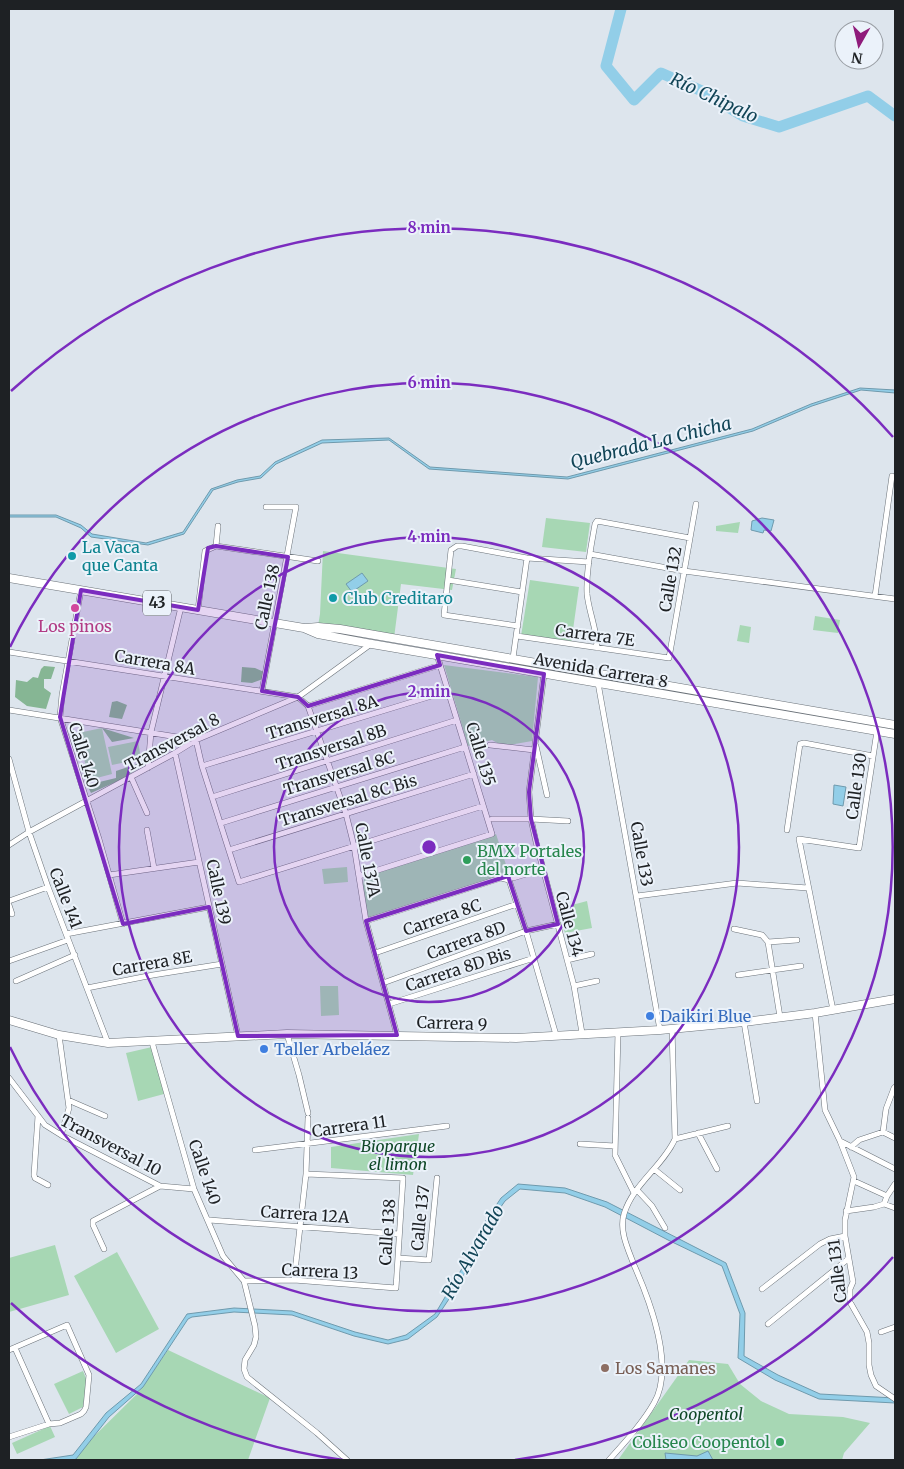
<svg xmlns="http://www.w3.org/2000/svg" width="904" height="1469" viewBox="0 0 904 1469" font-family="Merriweather,serif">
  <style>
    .green { fill: #a7d7b4 }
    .forest { fill: #86b694 }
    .water { fill: #92cee8; stroke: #6f9aad }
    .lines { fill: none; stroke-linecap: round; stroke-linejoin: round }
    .river { stroke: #92cee8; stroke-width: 11 }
    .street-casing { stroke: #6b7279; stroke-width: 6 }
    .secondary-casing { stroke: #6b7279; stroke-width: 9 }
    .primary-casing { stroke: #6b7279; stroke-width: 9 }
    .street { stroke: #fff; stroke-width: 5 }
    .secondary { stroke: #fff; stroke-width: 8 }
    .primary { stroke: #fff; stroke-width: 8 }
    .marked { fill: #7b2cbf; fill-opacity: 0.2; stroke: #7b2cbf; stroke-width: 4; stroke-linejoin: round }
    .ring { fill: none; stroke: #7b2cbf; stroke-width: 2.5 }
    .culture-dot { fill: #0f9aa8; stroke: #ebf2fa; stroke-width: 2 }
    .hotel-dot { fill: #d1479c; stroke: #ebf2fa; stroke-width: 2 }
    .leisure-dot { fill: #2e9e5b; stroke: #ebf2fa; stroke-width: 2 }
    .shop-dot { fill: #3f7fe0; stroke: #ebf2fa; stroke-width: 2 }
    .education-dot { fill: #8d6e63; stroke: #ebf2fa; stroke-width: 2 }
    .labels { text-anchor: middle; stroke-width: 4; stroke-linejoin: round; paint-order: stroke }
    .shield { fill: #ebf2fa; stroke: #5c6064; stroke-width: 1 }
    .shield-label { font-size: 15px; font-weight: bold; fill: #1e2124 }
    .culture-label { font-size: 16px; fill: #0d838f; stroke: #ebf2fa; text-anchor: start }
    .street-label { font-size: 16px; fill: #1e2124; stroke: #ebf2fa }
    .hotel-label { font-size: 16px; fill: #b23c85; stroke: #ebf2fa }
    .leisure-label { font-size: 16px; fill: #27864d; stroke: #ebf2fa; text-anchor: start }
    .shop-label { font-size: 16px; fill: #366cbe; stroke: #ebf2fa; text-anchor: start }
    .park-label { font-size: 16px; font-style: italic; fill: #0e4726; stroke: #ebf2fa }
    .education-label { font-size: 16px; fill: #785e54; stroke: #ebf2fa; text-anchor: start }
    .water-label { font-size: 18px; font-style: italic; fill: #124557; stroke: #ebf2fa }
    .centre { fill: #7b2cbf; stroke: #ebf2fa; stroke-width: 2.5 }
    .ring-label { font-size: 15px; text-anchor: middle; font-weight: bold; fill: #7b2cbf; stroke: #ebf2fa; stroke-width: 4; stroke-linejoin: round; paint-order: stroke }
  </style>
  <rect width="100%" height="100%" fill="#dde5ed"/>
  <path class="green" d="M 546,518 L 590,523 L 586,552 L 542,547 Z
    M 740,522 L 738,533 L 716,531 L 716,526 Z
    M 323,551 L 456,569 L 452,590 L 401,584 L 394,638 L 318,626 L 320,614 Z
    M 530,580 L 579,587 L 571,644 L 521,636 Z
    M 815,616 L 840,620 L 838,633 L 813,630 Z
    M 740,625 L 751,627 L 749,643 L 737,641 Z
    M 444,665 L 538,677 L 532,741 L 503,746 L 492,740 L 468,746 Z
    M 102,728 L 112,774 L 89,780 L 78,733 Z
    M 138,741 L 141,759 L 112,765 L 108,747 Z
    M 496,834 L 509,874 L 367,919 L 362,889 L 365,875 Z
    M 347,867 L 348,882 L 324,884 L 322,869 Z
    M 587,901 L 592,928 L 565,933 L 557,909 Z
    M 320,986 L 338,986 L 339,1015 L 321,1016 Z
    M 152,1047 L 164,1094 L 138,1101 L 126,1053 Z
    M 419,1134 L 413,1175 L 331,1168 L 331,1147 Z
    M 55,1245 L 69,1295 L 9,1312 L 9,1258 Z
    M 117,1252 L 159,1329 L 116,1353 L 74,1276 Z
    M 168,1350 L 270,1398 L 248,1460 L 70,1460 L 137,1394 Z
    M 689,1360 L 728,1364 L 740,1384 L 761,1401 L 789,1414 L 843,1417 L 870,1423 L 844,1453 L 842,1460 L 618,1460 Z
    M 83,1371 L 87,1381 L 83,1407 L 69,1414 L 54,1384 Z
    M 50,1426 L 55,1437 L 17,1454 L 12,1443 Z"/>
  <path class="forest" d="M 44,666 L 55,667 L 51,679 L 44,679 L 44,688 L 51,693 L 46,709 L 27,706 L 15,697 L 16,680 L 27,682 L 33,677 L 38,678 L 41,669 Z
    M 242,667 L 255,668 L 264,672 L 263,679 L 252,683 L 241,682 Z
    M 117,701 L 127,705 L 122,719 L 109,717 L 112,702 Z
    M 102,728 L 134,738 L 112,742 Z
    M 140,763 L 143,766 L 118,781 L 91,793 L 87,785 L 116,778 L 116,771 Z"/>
  <path class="water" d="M 860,388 L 895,390 L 895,393 L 861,390 L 812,406 L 753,431 L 568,479 L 429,469 L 389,440 L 322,443 L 276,464 L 261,478 L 238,482 L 213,490 L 184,534 L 148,545 L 91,537 L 81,528 L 56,517 L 9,517 L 9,515 L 56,515 L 81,525 L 92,534 L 146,543 L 183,532 L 211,489 L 237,480 L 260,476 L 275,462 L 322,440 L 389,438 L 430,467 L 567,477 L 752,429 L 811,404 Z
    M 762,518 L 774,520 L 771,531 L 764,530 L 763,533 L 751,530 L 752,521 Z
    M 362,573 L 368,581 L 352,592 L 346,584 Z
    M 834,785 L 846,787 L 843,806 L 833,804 Z
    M 518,1184 L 565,1188 L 607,1202 L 726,1263 L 745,1313 L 744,1356 L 778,1375 L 820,1394 L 895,1398 L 895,1403 L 819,1399 L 775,1380 L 738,1358 L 740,1314 L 722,1266 L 668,1240 L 605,1207 L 565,1193 L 520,1189 L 505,1201 L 489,1224 L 474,1257 L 457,1287 L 437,1317 L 408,1339 L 388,1344 L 354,1336 L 292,1315 L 234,1312 L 192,1317 L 188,1319 L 143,1387 L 109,1417 L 76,1459 L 74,1460 L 40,1460 L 73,1455 L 106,1413 L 141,1384 L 187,1314 L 234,1308 L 292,1311 L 355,1332 L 388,1340 L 406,1335 L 435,1314 L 470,1255 L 485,1222 L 501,1198 Z
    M 708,1451 L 713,1460 L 666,1460 L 665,1453 L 697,1456 Z"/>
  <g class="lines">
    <path class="river" d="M 621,9 L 606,66 L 634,100 L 661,73 L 702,91 L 743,116 L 779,127 L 868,96 L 895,116"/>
    <g class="street-casing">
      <path id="street" d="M 216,546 L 318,561
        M 590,554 L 684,571 L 895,599
        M 448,580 L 522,592
        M 81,590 L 62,695 L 60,717 L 99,839 L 123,924
        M 875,596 L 892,476
        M 198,610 L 205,551 L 216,546 L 218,526
        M 518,626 L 444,615 L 451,550 L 457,546 L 462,546 L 527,558 L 589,562
        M 517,636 L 669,658 L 696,504
        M 597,648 C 597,629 589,613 587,594 C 586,571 591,547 595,524 L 597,521 L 690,538
        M 9,652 L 298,697 L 308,706 L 346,814 L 354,846 L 366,921 L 397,1035
        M 513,658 L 527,558
        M 544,674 L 529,792 L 531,819 L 536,842 L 574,986 L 582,1033
        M 598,683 L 660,1030
        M 262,691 L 296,507 L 266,507
        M 308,706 L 440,665
        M 9,710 L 196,740 L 202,766 L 239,882 L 483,806
        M 490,745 L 534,750
        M 536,746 L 547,795
        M 175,753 L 238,1036
        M 9,759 L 29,832 L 48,887 L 108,1043
        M 202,766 L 448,691
        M 148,768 L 151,732 L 181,607
        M 131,777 L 147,813
        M 212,797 L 457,720
        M 492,819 L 531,819 L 568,821
        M 221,823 L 465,747
        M 147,830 L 154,868
        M 787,830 L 800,744 L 804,743 L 873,756
        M 9,845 L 29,832 L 175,753 L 196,740 L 298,697 L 371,644
        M 229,850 L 474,774
        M 109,875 L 199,862
        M 359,876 L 492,834 L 437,655
        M 513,878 L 543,869
        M 637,896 L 737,883 L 808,888
        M 9,901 L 48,887
        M 9,905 L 12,914
        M 366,921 L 501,878 L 509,880 L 526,931 L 556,1035
        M 734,929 L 762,935 L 768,942 L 797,940
        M 66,934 L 209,907
        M 768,942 L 780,1017
        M 375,953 L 517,904
        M 567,960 L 592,954
        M 9,961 L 68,940
        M 738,975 L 801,966
        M 16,981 L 75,955
        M 383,983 L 526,931 L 558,924
        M 574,986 L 597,981
        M 87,988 L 153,975 L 222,964
        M 389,1004 L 534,958
        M 833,1010 L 799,839 L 859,848 L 877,731
        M 815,1013 L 825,1110 L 840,1141 L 854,1177 L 845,1220 L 845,1236 L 853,1282 L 850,1289 L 850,1302 L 867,1332 L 869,1343 L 869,1365 L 871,1375 L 876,1386 L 895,1399
        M 744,1022 L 757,1101
        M 618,1032 L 615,1155 L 634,1193
        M 287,1034 L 299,1075 L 308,1113
        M 59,1035 L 69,1108 L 61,1135
        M 152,1042 L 194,1189 L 223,1256 L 244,1281 L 255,1326 L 256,1337 L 254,1345 L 245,1360 L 244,1369 L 247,1377 L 317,1433 L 347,1460
        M 9,1078 L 45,1125 L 61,1135 L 160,1186 L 194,1189
        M 68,1100 L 105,1116
        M 38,1116 L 34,1175 L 35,1178 L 48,1185
        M 883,1132 L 886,1109 L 894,1088 L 895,1087
        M 698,1133 L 717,1169
        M 675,1139 L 728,1126
        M 840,1141 L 895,1169
        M 580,1144 L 615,1146
        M 851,1147 L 859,1140 L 883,1132 L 895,1138
        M 255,1150 L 447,1126
        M 654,1169 L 680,1190
        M 854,1181 L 887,1196
        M 637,1190 L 652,1206 L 665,1228
        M 884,1204 L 887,1196 L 895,1184
        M 846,1211 L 874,1207 L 884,1204 L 895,1208
        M 209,1220 L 399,1234
        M 104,1249 L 93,1225 L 93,1221 L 160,1186
        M 398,1258 L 429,1260 L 437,1178
        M 294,1280 L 306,1174 L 308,1118
        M 244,1281 L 294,1280 L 396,1288 L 403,1178 L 306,1174
        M 762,1289 L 820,1244 L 830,1239 L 845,1236
        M 768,1324 L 848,1259
        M 881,1332 L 895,1327
        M 15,1348 L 49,1424
        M 9,1350 L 67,1325 L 89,1375 L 86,1407 L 84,1411 L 81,1414 L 60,1423 L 49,1424 L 9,1437
        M 609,1460 C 625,1442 642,1424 654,1403 C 675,1367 650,1301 634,1265 C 628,1249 619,1231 624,1214 C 633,1184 663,1166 675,1139 L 672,1028"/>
    </g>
    <g class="secondary-casing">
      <path id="secondary" d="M 9,1020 L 59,1035 L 108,1043 L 287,1034 L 516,1038 L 660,1030 L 744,1022 L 815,1013 L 895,999"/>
    </g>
    <g class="primary-casing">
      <path id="primary" d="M 9,578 L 304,628 L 318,634 L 366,643 L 895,734
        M 306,628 L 318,627 L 340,629 L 895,725"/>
    </g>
    <use href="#street" class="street"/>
    <use href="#secondary" class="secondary"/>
    <use href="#primary" class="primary"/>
  </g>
  <path class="marked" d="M 216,546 L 288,557 L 262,691 L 298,697 L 308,706 L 440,665 L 437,655 L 544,674 L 529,792 L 531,819 L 558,924 L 526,931 L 508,876 L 366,921 L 397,1035 L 238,1036 L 209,907 L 123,924 L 60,717 L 81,590 L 198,610 L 208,548 Z"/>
  <g class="ring">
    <circle cx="429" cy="847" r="155"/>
    <circle cx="429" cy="847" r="310"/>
    <path d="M10 647A464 464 0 1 1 10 1047"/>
    <path d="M893 1257A619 619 0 0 1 515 1460M343 1460A619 619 0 0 1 11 1303M11 391A619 619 0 0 1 893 437"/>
  </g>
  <g class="culture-dot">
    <circle cx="72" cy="556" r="5"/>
    <circle cx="333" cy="598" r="5"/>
  </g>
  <circle class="hotel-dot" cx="75" cy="608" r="5"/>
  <g class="leisure-dot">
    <circle cx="467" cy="860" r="5"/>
    <circle cx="780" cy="1442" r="5"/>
  </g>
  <g class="shop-dot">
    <circle cx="650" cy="1016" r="5"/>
    <circle cx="264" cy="1049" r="5"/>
  </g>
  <circle class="education-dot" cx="605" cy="1368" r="5"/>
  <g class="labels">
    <rect class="shield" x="143" y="590.5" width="28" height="25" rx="4"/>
    <g class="shield-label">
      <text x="157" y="608">43</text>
    </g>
    <g class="culture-label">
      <text x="82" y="553">La Vaca<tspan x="82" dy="18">que Canta</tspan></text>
      <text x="343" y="604">Club Creditaro</text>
    </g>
    <g class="street-label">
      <text transform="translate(670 579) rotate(-80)" y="6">Calle 132</text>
      <text transform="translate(267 597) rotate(-78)" y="6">Calle 138</text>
      <text transform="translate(595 635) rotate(8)" y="6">Carrera 7E</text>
      <text transform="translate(155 662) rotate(10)" y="6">Carrera 8A</text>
      <text transform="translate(601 670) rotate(10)" y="6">Avenida Carrera 8</text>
      <text transform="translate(322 717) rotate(-17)" y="6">Transversal 8A</text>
      <text transform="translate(172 742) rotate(-28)" y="6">Transversal 8</text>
      <text transform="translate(331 747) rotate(-18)" y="6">Transversal 8B</text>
      <text transform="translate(481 754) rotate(73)" y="6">Calle 135</text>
      <text transform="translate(84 755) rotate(73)" y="6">Calle 140</text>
      <text transform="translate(339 773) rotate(-17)" y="6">Transversal 8C</text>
      <text transform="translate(856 786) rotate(-82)" y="6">Calle 130</text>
      <text transform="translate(348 800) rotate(-17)" y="6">Transversal 8C Bis</text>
      <text transform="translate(642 854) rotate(80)" y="6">Calle 133</text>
      <text transform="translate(368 860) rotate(79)" y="6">Calle 137A</text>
      <text transform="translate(219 892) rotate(78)" y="6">Calle 139</text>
      <text transform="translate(66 898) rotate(69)" y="6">Calle 141</text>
      <text transform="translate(442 917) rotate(-19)" y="6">Carrera 8C</text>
      <text transform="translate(570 924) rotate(75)" y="6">Calle 134</text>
      <text transform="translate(466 940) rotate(-20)" y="6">Carrera 8D</text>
      <text transform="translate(152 963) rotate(-10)" y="6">Carrera 8E</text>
      <text transform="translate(458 969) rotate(-18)" y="6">Carrera 8D Bis</text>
      <text transform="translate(452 1023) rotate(2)" y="6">Carrera 9</text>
      <text transform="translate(349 1126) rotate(-8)" y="6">Carrera 11</text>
      <text transform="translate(111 1145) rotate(28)" y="6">Transversal 10</text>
      <text transform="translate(205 1172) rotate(71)" y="6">Calle 140</text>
      <text transform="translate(305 1214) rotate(4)" y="6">Carrera 12A</text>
      <text transform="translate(420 1218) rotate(-84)" y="6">Calle 137</text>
      <text transform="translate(387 1232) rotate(-86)" y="6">Calle 138</text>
      <text transform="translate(320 1271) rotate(3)" y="6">Carrera 13</text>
      <text transform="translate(837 1271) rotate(-97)" y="6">Calle 131</text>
    </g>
    <g class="hotel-label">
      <text x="75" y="632">Los pinos</text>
    </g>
    <g class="leisure-label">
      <text x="477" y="857">BMX Portales<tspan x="477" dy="18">del norte</tspan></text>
      <text x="770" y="1448" text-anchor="end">Coliseo Coopentol</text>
    </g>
    <g class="shop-label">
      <text x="660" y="1022">Daikiri Blue</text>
      <text x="274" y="1055">Taller Arbeláez</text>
    </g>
    <g class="park-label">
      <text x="398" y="1152">Bioparque<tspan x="398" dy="18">el limon</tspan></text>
      <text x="706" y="1420">Coopentol</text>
    </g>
    <g class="education-label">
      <text x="615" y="1374">Los Samanes</text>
    </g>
    <g class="water-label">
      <text transform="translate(714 98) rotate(25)" y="6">Río Chipalo</text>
      <text transform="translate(651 443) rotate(-14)" y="6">Quebrada La Chicha</text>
      <text transform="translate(473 1252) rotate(-60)" y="6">Río Alvarado</text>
    </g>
  </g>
  <circle cx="429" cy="847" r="8" class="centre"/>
  <g class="ring-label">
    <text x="429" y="233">8 min</text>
    <text x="429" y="388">6 min</text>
    <text x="429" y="542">4 min</text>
    <text x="429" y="697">2 min</text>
  </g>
  <rect width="904" height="1469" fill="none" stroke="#1e2124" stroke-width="20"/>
  <g transform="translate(859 45) rotate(188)"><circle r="24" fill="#ebf2fa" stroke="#999ea4"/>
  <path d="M0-4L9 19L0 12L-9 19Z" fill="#8f1b7b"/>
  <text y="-8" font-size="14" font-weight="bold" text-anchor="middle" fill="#1e2124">N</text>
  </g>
</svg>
